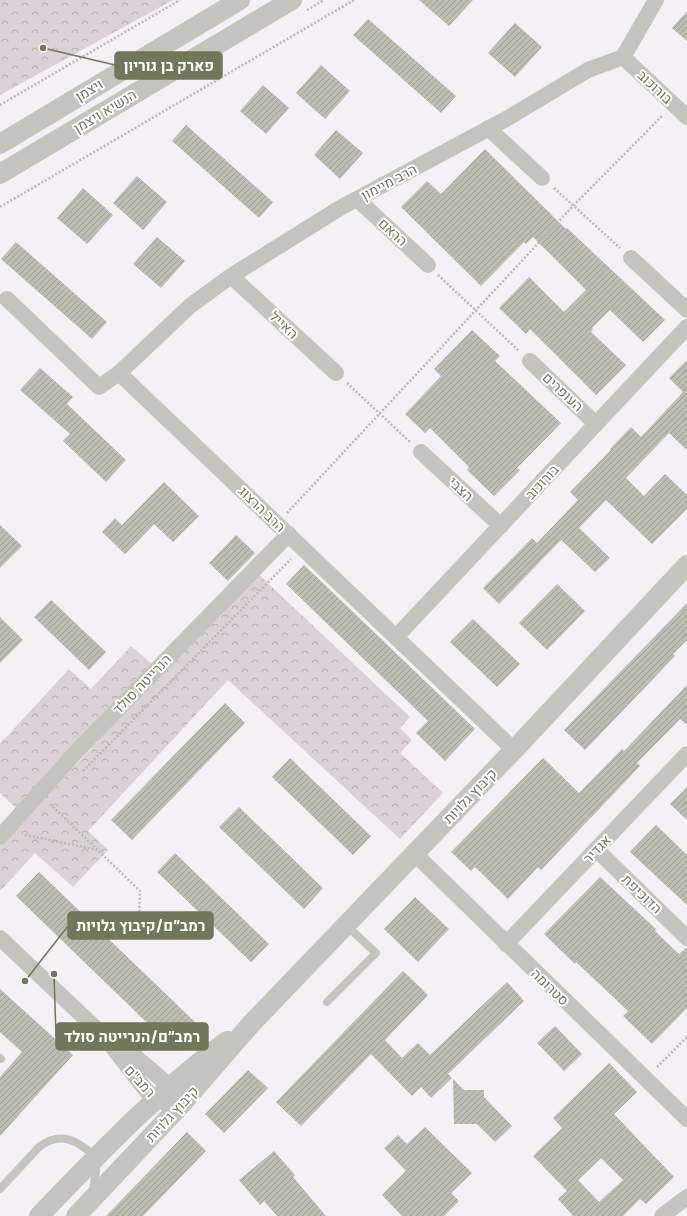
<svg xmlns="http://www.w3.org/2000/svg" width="687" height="1216" viewBox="0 0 687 1216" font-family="'Fira Sans',Heebo,sans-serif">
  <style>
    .park { fill: url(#park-crowns) }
    .building { fill: url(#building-hatch); fill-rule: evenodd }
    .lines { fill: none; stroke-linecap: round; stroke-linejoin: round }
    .path { stroke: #b9bbb4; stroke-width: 2.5; stroke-dasharray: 2 2; stroke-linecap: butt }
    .service { stroke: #c3c5bc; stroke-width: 8 }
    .minor { stroke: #c3c5bc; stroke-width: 16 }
    .tertiary { stroke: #c3c5bc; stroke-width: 20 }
    .labels { text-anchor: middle; stroke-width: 4; stroke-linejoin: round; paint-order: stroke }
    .street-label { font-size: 14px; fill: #70775a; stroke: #fff }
    .leader { fill: none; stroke: #70775a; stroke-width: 1.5 }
    .callout-dot { fill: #70775a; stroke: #fff; stroke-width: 1.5 }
    .callout { fill: #70775a; stroke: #70775a; stroke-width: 1.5 }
    .callout-label { font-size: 15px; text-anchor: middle; font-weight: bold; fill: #fff }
  </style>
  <defs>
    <pattern id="park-crowns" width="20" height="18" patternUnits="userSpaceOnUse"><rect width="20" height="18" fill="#dcd1d7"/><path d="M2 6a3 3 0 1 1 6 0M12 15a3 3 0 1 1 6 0" fill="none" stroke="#b7aeb1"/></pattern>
    <pattern id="building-hatch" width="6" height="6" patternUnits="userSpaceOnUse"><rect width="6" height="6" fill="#bcbeb4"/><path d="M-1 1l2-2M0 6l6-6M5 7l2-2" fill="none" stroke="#9d9f95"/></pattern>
  </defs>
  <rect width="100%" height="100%" fill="#f4f0f5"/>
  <path class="park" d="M 0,0 L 173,0 L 0,95 Z
    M 256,572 L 410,717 L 400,728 L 412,740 L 400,753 L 443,793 L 400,839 L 228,680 L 88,831 L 108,850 L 73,887 L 35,853 L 0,891 L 0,846 Z
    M 131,646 L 152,664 L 17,809 L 0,793 L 0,744 L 69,669 L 91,689 Z"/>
  <path class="building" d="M 419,0 L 473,0 L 449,26 Z
    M 687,11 L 687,41 L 672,28 Z
    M 368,19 L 456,96 L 441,113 L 353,35 Z
    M 515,23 L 542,47 L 515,77 L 488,53 Z
    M 321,65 L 350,91 L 325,119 L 296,93 Z
    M 263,85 L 289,108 L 266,134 L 240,111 Z
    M 186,125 L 273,202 L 259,218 L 172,141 Z
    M 336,130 L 363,153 L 340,179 L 314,155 Z
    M 485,149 L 566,229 L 567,228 L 665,320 L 643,342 L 610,310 L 592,328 L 593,329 L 591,332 L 626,365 L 596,395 L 530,329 L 526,334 L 499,308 L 529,277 L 564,312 L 586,290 L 533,237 L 526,244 L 524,242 L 481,286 L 401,207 L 427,181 L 441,194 Z
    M 137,176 L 167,202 L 143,230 L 113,203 Z
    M 83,188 L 113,215 L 87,244 L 57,218 Z
    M 157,237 L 185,261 L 161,288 L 133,264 Z
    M 16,242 L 107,322 L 92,339 L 1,259 Z
    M 472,330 L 500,356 L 495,361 L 561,423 L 517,468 L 520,470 L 494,496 L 467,470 L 469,467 L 430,428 L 425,433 L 405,414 L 441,376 L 434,369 Z
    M 687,360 L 687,450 L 669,433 L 626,478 L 644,496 L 665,474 L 687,495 L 687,509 L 652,544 L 606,500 L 579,528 L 610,558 L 595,572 L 561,540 L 499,604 L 483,588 L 532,538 L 537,543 L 578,500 L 570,492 L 611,450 L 610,449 L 631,427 L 641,437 L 683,392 L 669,378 Z
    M 40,368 L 73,397 L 67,404 L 126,460 L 106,482 L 63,441 L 70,434 L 20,390 Z
    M 164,482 L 199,516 L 173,542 L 154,524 L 125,554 L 102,532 L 115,518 L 122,525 Z
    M 0,525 L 22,546 L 0,568 Z
    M 236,535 L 255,553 L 228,581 L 209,563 Z
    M 304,565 L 475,729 L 445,761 L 416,733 L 428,721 L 286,584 Z
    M 557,584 L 585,611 L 547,650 L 519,623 Z
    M 51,600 L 106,652 L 89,670 L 34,617 Z
    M 687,603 L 687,640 L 673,654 L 675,656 L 585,750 L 564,730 Z
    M 0,617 L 23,640 L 0,663 Z
    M 473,619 L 520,664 L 497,687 L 450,642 Z
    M 687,685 L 687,725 L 680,719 L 637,763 L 640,766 L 563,847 L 541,870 L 538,867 L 508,899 L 475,867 L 471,871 L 451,852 L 543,758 L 579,793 L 622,749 L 624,751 Z
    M 225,703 L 245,723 L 132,840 L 111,820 Z
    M 290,758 L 371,836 L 353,855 L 272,777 Z
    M 687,787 L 687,820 L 670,804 Z
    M 239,807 L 323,888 L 304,909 L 219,827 Z
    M 656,825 L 687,855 L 687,905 L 630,852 Z
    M 175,853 L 269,944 L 251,962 L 157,872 Z
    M 39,872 L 196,1023 L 172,1047 L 16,896 Z
    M 600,877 L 656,929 L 655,931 L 679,954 L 687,947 L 687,1008 L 652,1044 L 623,1016 L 628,1011 L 576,962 L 575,964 L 544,934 Z
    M 415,897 L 449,929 L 418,962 L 384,929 Z
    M 403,971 L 428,995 L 385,1040 L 402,1058 L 418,1043 L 430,1055 L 507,982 L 524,1001 L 448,1074 L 452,1078 L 431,1098 L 421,1087 L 412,1096 L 371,1054 L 301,1126 L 276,1102 Z
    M 0,989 L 73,1055 L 0,1136 L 0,1077 L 22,1052 L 0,1032 Z
    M 555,1026 L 582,1054 L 564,1071 L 537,1043 Z
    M 609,1063 L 637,1092 L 614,1114 L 674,1177 L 646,1204 L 640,1199 L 623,1216 L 573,1216 L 558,1199 L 567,1191 L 533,1156 L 562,1128 L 553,1118 ZM 601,1158 L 623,1180 L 599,1202 L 578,1180 Z
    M 248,1070 L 268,1088 L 224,1133 L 205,1114 Z
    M 453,1079 L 464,1090 L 484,1090 L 484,1097 L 512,1126 L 495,1142 L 477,1124 L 454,1124 Z
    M 425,1127 L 472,1173 L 451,1193 L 459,1201 L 444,1216 L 402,1216 L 382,1195 L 406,1171 L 384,1148 L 398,1135 L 407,1144 Z
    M 187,1132 L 206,1151 L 143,1216 L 106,1216 Z
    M 274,1151 L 295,1175 L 293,1177 L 326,1216 L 277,1216 L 264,1201 L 260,1205 L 239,1180 Z"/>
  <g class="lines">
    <path class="path" d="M 307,10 L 324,0
      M 0,105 L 180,0
      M 554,188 L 620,248
      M 0,207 L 354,0
      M 438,275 L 519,351
      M 347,383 L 410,442
      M 287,513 L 573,206 L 663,115
      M 83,771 L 291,559
      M 50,804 L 140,891 L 139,917
      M 25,835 L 98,850
      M 657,1067 L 687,1037"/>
    <path class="service" d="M 327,1002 L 376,953 L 346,925
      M 0,1058 L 1,1059
      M 0,1189 L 39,1147 C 61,1130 78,1141 96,1157 L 96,1171 L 93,1190"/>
    <path class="minor" d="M 623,57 L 687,117
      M 488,128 L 542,178
      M 357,199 L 428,265
      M 631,258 L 687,310
      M 231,276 L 336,373
      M 7,299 L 99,387 L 119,373 L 514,750
      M 530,361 L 596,424
      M 119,373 L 190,306 L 231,276 L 340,208 L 508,118 L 588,70 L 623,57 L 656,0
      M 421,452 L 501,526
      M 396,637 L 687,327
      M 0,837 L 76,752 L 289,534
      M 596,849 L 687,938
      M 414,853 L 687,1119
      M 0,938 L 105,1037 L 133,1055 L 158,1076 L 170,1087 L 175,1098
      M 506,944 L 687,754
      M 111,1045 L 145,1089 L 155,1100 L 167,1103
      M 662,1216 L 687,1197"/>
    <path class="tertiary" d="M 0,144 L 240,0
      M 0,174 L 292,0
      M 39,1216 C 98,1155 157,1092 227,1041
      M 76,1216 L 179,1107 L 251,1024 L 514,750 L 687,565"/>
  </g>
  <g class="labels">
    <g class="street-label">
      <text transform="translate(655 87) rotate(43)" y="5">בורוכוב</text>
      <text transform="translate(89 90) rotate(-31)" y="5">ויצמן</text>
      <text transform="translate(105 111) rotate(-31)" y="5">הנשיא ויצמן</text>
      <text transform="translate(389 182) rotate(-28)" y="5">הרב מיימון</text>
      <text transform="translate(393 232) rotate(43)" y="5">הראם</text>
      <text transform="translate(284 325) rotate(43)" y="5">האייל</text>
      <text transform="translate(563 392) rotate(43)" y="5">העופרים</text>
      <text transform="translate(542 482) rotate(-47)" y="5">בורוכוב</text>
      <text transform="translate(461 489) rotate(43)" y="5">הצבי</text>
      <text transform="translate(262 509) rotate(44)" y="5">הרב הרצוג</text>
      <text transform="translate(142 684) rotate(-46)" y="5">הנרייטה סולד</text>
      <text transform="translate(470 796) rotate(-46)" y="5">קיבוץ גלויות</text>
      <text transform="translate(597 849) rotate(-46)" y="5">אגדיר</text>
      <text transform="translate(642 894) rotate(44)" y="5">הדוכיפת</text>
      <text transform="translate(550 987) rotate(44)" y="5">סטרומה</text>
      <text transform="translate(140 1081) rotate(48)" y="5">רמב"ם</text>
      <text transform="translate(172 1114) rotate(-47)" y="5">קיבוץ גלויות</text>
    </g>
  </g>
  <path class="leader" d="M43 48L115 65M25 981L68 926M54 974L56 1036"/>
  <g class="callout-dot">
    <circle cx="43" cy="48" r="4"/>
    <circle cx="25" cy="981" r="4"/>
    <circle cx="54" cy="974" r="4"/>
  </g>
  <g class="callout">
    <rect x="115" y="52" width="107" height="27" rx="4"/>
    <rect x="68" y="912" width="145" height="27" rx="4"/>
    <rect x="56" y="1023" width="152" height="27" rx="4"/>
  </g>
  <g class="callout-label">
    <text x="169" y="71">פארק בן גוריון</text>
    <text x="141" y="931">רמב״ם/קיבוץ גלויות</text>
    <text x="132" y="1042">רמב״ם/הנרייטה סולד</text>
  </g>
</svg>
